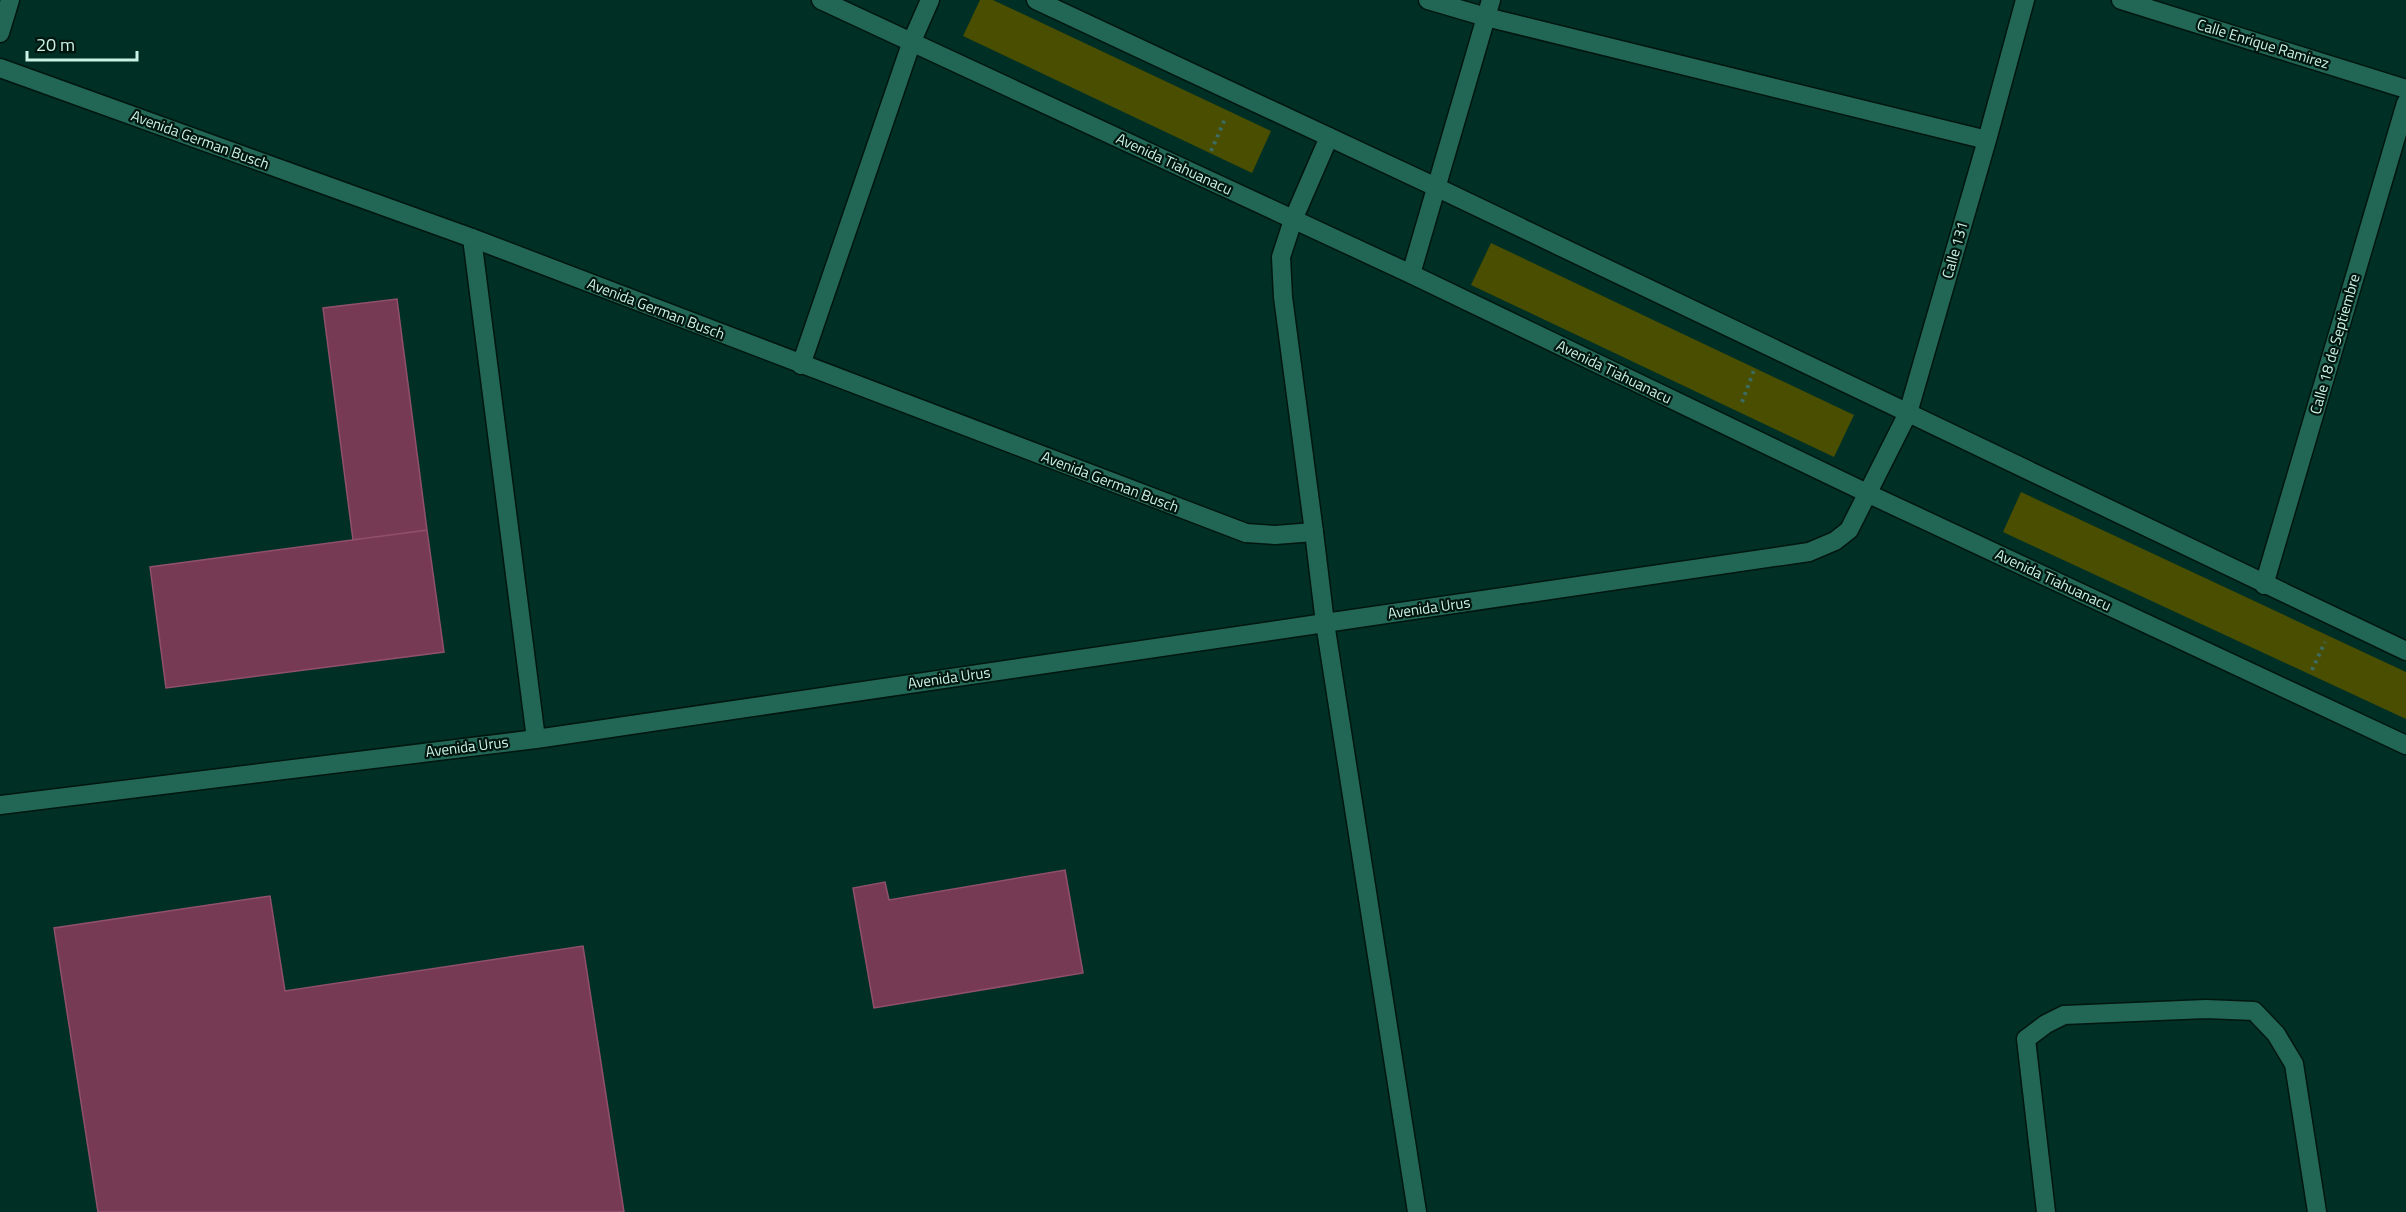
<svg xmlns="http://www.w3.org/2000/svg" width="2406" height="1212" viewBox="0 0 2406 1212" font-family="'Titillium Web',sans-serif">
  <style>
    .green { fill: #4a4e00 }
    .building { fill: #773a55; stroke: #90506c; stroke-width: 1.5 }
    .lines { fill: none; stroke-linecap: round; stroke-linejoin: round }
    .service-casing { stroke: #00160f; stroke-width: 21 }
    .minor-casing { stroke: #00160f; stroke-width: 21 }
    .secondary-casing { stroke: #00160f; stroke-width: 21 }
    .path { stroke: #3d6b5f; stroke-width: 4; stroke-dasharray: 3 4.5; stroke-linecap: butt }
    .service { stroke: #265; stroke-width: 18 }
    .minor { stroke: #265; stroke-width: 18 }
    .secondary { stroke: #265; stroke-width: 18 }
    .labels { text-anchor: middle; stroke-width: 4.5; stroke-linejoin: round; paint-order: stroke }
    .street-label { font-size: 15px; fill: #caf2e5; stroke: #00160f }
  </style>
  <rect width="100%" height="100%" fill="#003025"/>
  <path class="green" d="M 980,0 L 993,0 L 1271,131 L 1252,173 L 963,36 Z
    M 1491,243 L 1854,415 L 1834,457 L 1471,285 Z
    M 2021,492 L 2406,672 L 2406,719 L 2003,532 Z"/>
  <path class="building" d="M 397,299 L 427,530 L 353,540 L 323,308 Z
    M 427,530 L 444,652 L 166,688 L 150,567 Z
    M 1065,870 L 1083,973 L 874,1008 L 853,888 L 885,882 L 889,900 Z
    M 270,896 L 285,991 L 583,946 L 624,1212 L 98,1212 L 54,928 Z"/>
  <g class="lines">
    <g class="service-casing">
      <path id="service" d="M 2046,1212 L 2026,1039 L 2046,1024 L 2064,1015 L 2206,1009 L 2254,1011 L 2276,1034 L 2294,1064 L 2317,1212"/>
    </g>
    <g class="minor-casing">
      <path id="minor" d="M 1428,0 L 1486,17 L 1987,140
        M 2121,0 L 2406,89
        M 0,33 L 10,0
        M 472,238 L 536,739
        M 1411,274 L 1491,0
        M 801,365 L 912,41 L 930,0
        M 1908,413 L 1987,140 L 2025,0
        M 1314,532 L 1283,297 L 1281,257 L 1293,220 L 1329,137
        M 2264,585 L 2406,103
        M 0,805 L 536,739 L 1325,623"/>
    </g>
    <g class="secondary-casing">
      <path id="secondary" d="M 821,0 L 1411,274 L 1869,494 L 2406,745
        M 1036,0 L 1438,188 L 2406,651
        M 0,68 L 472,238 L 1246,533 L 1275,535 L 1314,532 L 1325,623 L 1417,1212
        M 1325,623 L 1809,552 L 1835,541 L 1849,530 L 1908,413"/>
    </g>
    <path class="path" d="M 1211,151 L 1225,119
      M 1742,402 L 1754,370
      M 2312,670 L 2325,642"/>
    <use href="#service" class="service"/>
    <use href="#minor" class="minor"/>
    <use href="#secondary" class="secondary"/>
  </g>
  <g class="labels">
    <g class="street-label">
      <text transform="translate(2263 44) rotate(17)" y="5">Calle Enrique Ramirez</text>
      <text transform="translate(200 140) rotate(20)" y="5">Avenida German Busch</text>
      <text transform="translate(1174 164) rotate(25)" y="5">Avenida Tiahuanacu</text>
      <text transform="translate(1955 250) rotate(-74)" y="5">Calle 131</text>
      <text transform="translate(656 309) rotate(21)" y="5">Avenida German Busch</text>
      <text transform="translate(2335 344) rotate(-74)" y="5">Calle 18 de Septiembre</text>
      <text transform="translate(1614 372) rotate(26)" y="5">Avenida Tiahuanacu</text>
      <text transform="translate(1110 482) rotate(21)" y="5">Avenida German Busch</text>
      <text transform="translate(2053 580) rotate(25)" y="5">Avenida Tiahuanacu</text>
      <text transform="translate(1429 608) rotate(-8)" y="5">Avenida Urus</text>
      <text transform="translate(949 678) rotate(-8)" y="5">Avenida Urus</text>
      <text transform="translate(467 747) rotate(-7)" y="5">Avenida Urus</text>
    </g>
  </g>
  <path d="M27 51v9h110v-9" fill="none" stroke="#caf2e5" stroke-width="3"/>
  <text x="36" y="51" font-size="18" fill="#caf2e5" stroke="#00160f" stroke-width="4.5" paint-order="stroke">20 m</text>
</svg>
